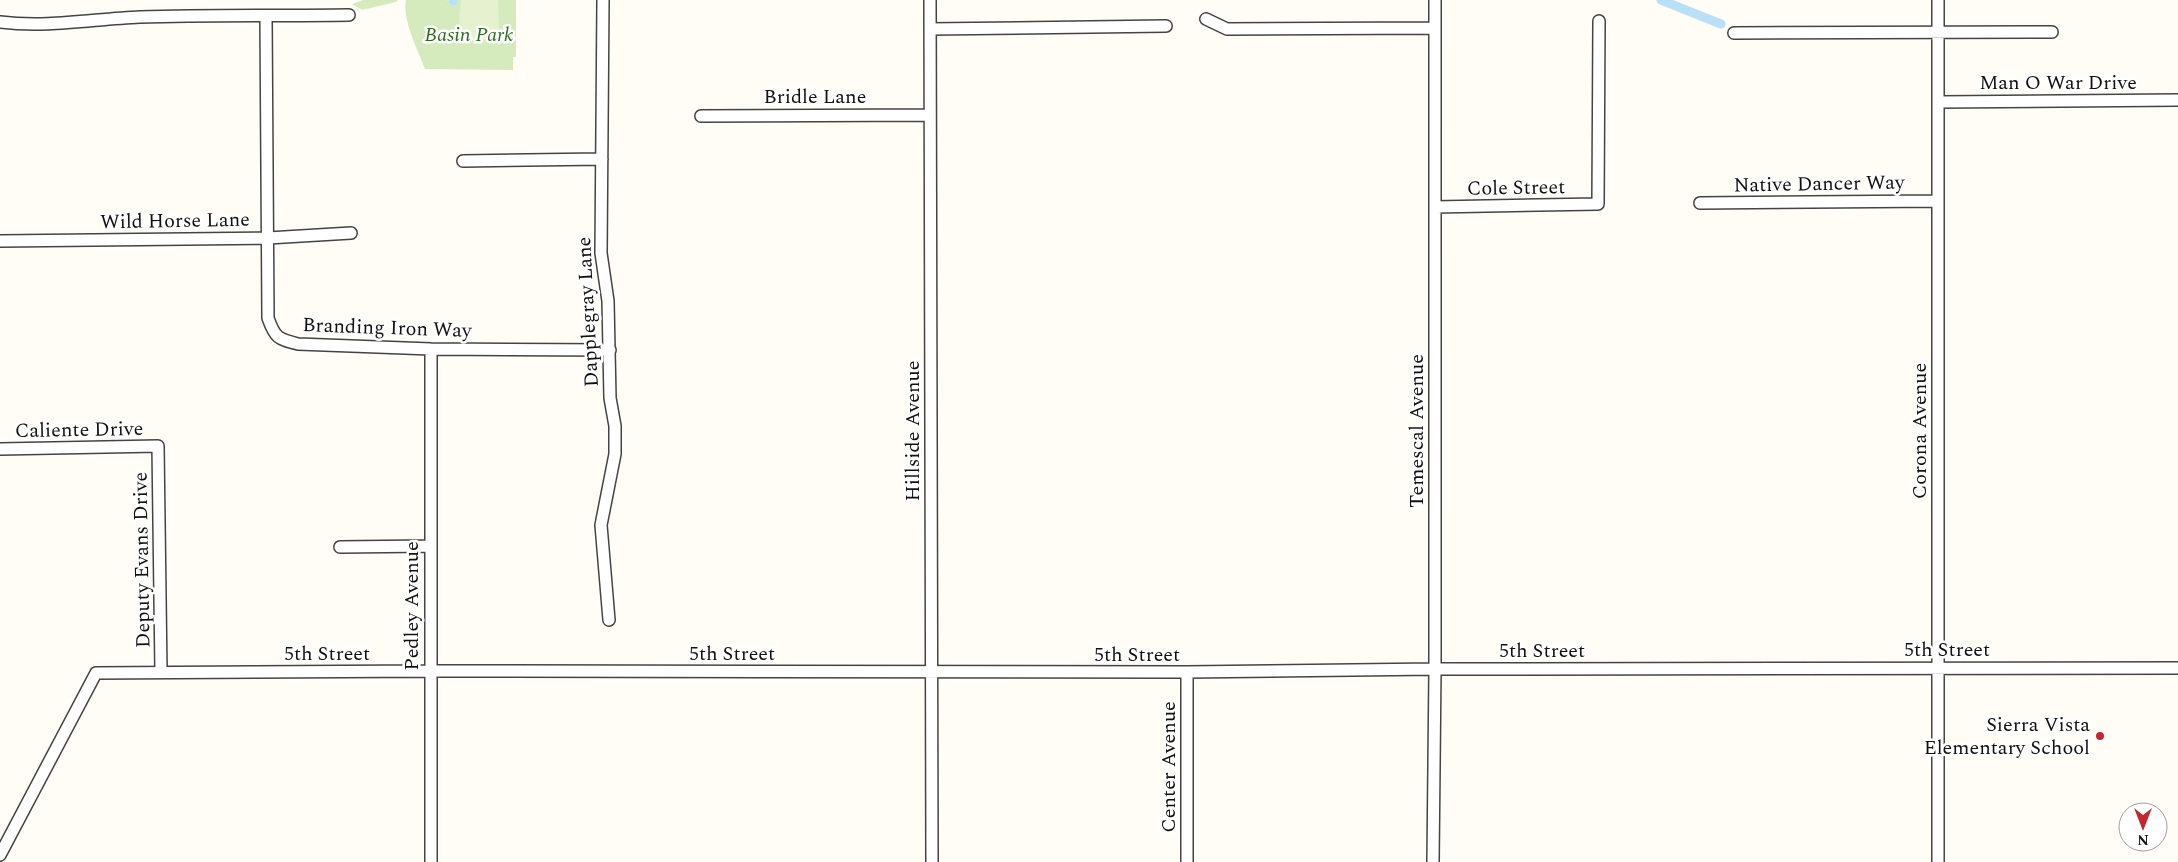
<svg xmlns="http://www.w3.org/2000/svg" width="2178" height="862" viewBox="0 0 2178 862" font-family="Spectral,serif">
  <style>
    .green { fill: #d5ebbd }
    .pitch { fill: #e6f2cf }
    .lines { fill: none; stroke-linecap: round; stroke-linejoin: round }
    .canal { stroke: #b9e0f7; stroke-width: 9 }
    .minor-casing { stroke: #444; stroke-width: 14 }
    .minor { stroke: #fff; stroke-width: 11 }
    .poi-dot { fill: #c4262e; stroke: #fff; stroke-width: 2 }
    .labels { text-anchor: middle; stroke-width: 5; stroke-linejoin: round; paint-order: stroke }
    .park-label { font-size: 20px; font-style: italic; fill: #2f6b1f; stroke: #fff }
    .street-label { font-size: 20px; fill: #111; stroke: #fff }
    .poi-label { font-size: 20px; fill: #111; stroke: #fff; text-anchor: end }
  </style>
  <rect width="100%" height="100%" fill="#fffdf5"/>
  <path class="green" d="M 363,0 L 398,0 L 396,2 L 362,10 L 352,4 Z
    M 406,0 L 447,0 L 454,3 L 457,0 L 516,0 L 516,57 L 513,57 L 513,70 L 425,69 C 418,50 402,20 406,0 Z"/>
  <path class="pitch" d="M 461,0 L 498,0 L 499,31 C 494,42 465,44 461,33 C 458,24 460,10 461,0 Z"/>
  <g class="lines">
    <path class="canal" d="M 453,0 L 453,1
      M 1661,0 L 1721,24"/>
    <g class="minor-casing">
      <path id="minor" d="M 603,0 L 601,253 L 608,301 L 610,398 L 615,426 L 615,454 L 601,525 L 609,620
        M 930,0 L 932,862
        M 266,16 L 268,318 C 275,338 278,339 298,344 L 431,349 L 610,350
        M 1206,19 L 1227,29 L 1434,28
        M 0,22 C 47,28 93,19 140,17 C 209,15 279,16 349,15
        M 930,29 L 1166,26
        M 1734,33 L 2052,32
        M 1939,102 L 2178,100
        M 701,116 L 929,115
        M 463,161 L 602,159
        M 1700,203 L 1938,201
        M 1435,207 L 1598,204 L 1599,21
        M 0,241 L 268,238 L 351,233
        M 0,449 L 158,446 L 161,672
        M 340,547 L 430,546
        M 0,855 L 96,673 L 430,671 L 1187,672 L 1435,669 L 2178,668
        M 431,862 L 431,349
        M 1187,862 L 1187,672
        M 1433,862 L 1435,669 L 1435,0
        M 1938,862 L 1938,0"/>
    </g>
    <use href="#minor" class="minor"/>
  </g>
  <circle class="poi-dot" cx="2100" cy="736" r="5"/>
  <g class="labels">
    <g class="park-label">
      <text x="469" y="41">Basin Park</text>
    </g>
    <g class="street-label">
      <text x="2058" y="89">Man O War Drive</text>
      <text x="815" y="103">Bridle Lane</text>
      <text transform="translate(1819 183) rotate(-1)" y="7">Native Dancer Way</text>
      <text transform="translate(1516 187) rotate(-1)" y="7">Cole Street</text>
      <text transform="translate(175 220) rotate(-1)" y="7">Wild Horse Lane</text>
      <text transform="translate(587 312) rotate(-93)" y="7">Dapplegray Lane</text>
      <text transform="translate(387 327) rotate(2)" y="7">Branding Iron Way</text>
      <text transform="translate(79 429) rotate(-1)" y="7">Caliente Drive</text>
      <text transform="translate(912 431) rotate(-90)" y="7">Hillside Avenue</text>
      <text transform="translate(1416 431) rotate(-90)" y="7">Temescal Avenue</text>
      <text transform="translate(1919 431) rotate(-90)" y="7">Corona Avenue</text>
      <text transform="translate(141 560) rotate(-91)" y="7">Deputy Evans Drive</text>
      <text transform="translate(411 606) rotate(-90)" y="7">Pedley Avenue</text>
      <text x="1947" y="656">5th Street</text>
      <text x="1542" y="657">5th Street</text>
      <text x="327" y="660">5th Street</text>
      <text x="732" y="660">5th Street</text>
      <text x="1137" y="661">5th Street</text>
      <text transform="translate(1168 767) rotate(-90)" y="7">Center Avenue</text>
    </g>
    <g class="poi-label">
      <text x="2090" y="731">Sierra Vista<tspan x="2090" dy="23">Elementary School</tspan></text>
    </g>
  </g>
  <g transform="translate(2143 827) rotate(180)"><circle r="24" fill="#ffffff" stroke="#a0a0a0"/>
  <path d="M0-4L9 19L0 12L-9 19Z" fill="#c4262e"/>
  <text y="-8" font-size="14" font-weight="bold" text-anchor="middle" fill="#111111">N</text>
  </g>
</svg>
